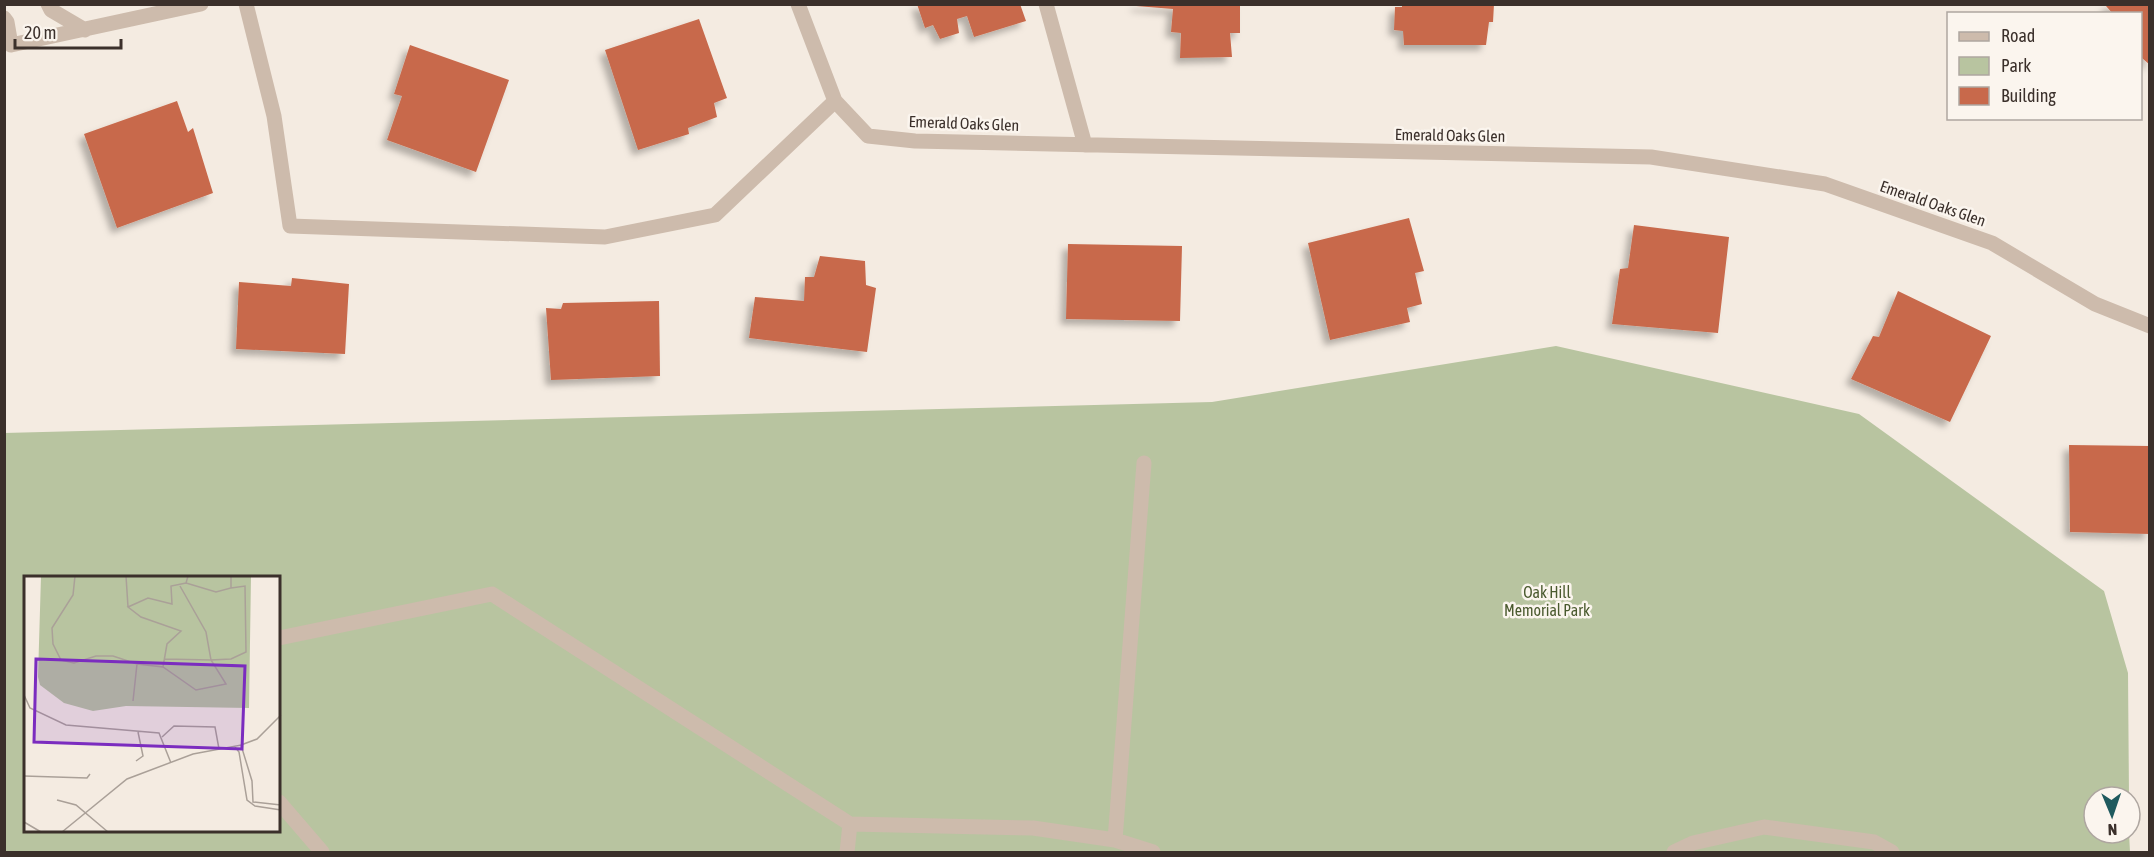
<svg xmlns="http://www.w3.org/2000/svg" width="2154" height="857" viewBox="0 0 2154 857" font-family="'Asap Condensed',sans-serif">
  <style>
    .green { fill: #b8c4a0; fill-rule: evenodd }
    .building { fill: #c8694b; filter: url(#shadow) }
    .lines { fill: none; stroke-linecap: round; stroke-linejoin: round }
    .minor { stroke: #cdbbac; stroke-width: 15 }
    .labels { text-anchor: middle; stroke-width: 5; stroke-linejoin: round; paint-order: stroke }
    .street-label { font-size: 16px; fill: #3b302b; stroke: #fbf5ee }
    .park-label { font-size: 16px; fill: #4a5a2e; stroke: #fbf5ee }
    .inset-road { fill: none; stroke: #aaa098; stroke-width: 1.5 }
    .view { fill: #7b2cbf; fill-opacity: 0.15; stroke: #7b2cbf; stroke-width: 3 }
    .inset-edge { fill: none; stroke: #3b302b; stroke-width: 3 }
  </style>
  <defs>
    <filter id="shadow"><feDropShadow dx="-5.5" dy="5.5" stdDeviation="3" flood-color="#0004"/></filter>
  </defs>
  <rect width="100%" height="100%" fill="#f4ebe1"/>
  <path class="green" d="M 1556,346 L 1859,414 L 2104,591 L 2128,673 L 2129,797 L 2094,797 L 2094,833 L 2129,833 L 2130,852 L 5,852 L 4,433 L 1212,402 ZM 26,578 L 279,578 L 279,832 L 26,832 Z"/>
  <path class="building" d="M 917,4 L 1020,4 L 1026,21 L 974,37 L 967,16 L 957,19 L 959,33 L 940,39 L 933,25 L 925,28 Z
    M 1136,4 L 1240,4 L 1240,33 L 1230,33 L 1232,57 L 1180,58 L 1181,33 L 1171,32 L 1173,9 L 1136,6 Z
    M 1402,4 L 1494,4 L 1493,22 L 1489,22 L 1486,45 L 1404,45 L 1403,31 L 1394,30 L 1395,7 L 1402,7 Z
    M 2108,4 L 2150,4 L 2150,65 L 2142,58 L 2140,59 L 2140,14 L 2113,14 L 2106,6 Z
    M 699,19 L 727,98 L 714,103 L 717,117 L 688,128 L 689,134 L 638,150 L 605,50 Z
    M 410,45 L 509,80 L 476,172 L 387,140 L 402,96 L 394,94 Z
    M 177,101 L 188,132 L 193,128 L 213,193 L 117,228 L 84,134 Z
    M 1409,218 L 1424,271 L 1415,273 L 1422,304 L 1407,308 L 1410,322 L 1330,340 L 1308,243 Z
    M 1634,225 L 1729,237 L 1718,333 L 1612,324 L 1620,269 L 1628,268 Z
    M 1068,244 L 1182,246 L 1180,321 L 1066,319 Z
    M 820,256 L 865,261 L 866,285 L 876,288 L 867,352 L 749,338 L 755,297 L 804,301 L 805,277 L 814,277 Z
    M 292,278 L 349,284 L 345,354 L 236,349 L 239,282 L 291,286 Z
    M 1898,291 L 1991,336 L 1950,422 L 1851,379 L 1873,336 L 1879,337 Z
    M 659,301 L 660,376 L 551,380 L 546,308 L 561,309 L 563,303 Z
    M 2069,445 L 2150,446 L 2150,534 L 2070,532 Z"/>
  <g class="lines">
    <path class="minor" d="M 48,4 L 51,10 L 85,30
      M 246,4 L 274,116 L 290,226 L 605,237 L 715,215 L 835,101
      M 798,4 L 835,101 L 868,136 L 915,141 L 1651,157 L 1825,184 L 1992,243 L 2095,304 L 2150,326
      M 1046,4 L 1085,145
      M 4,18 L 7,22 L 11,45 L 201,4
      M 279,638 L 492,594 L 850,824 L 1033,828 L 1115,840 L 1153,852
      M 279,802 L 322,852
      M 1115,840 L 1144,463
      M 847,852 L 850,824
      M 1674,852 L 1693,843 L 1764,827 L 1874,842 L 1892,852"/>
  </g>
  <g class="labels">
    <g class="street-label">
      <text transform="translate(964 123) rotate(2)" y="6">Emerald Oaks Glen</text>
      <text transform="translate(1450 135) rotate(1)" y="6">Emerald Oaks Glen</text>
      <text transform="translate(1933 203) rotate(19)" y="6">Emerald Oaks Glen</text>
    </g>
    <g class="park-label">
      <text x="1547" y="598">Oak Hill<tspan x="1547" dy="18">Memorial Park</tspan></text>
    </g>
  </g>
  <g transform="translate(24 576)">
    <rect width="256" height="256" fill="#f4ebe1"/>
    <path d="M 17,0 L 227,0 L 225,132 L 102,130 L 69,135 L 40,127 L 16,109 L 14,101 Z" fill="#b8c4a0"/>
    <path class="inset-road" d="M 51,0 L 49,19 L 28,52 L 29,68 L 37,84 L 50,87 L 72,80 L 89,80 L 113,88 L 139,91 L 172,114 L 202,108 L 187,84 L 207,83 L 222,76 L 221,10 L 207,12M 102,0 L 104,31M 164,0 L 162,7 L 192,16 L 207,12 L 207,0M 140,83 L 187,84 L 182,56 L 156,10M 139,91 L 143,68 L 157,55 L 117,41 L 104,31 L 124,22 L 148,28 L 147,10 L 162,7M 0,119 L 6,132 L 42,149 L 135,157 L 147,187M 109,125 L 113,88M 138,161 L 150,150 L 191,151 L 195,173M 217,169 L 233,163 L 257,139M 211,171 L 215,176 L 223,224 L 231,230 L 257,234M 112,185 L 119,180 L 114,156M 0,200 L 63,202 L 66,198M 33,224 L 52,229 L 84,256M 0,246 L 17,256M 38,256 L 103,203 L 169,178 L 217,169 L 228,205 L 229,226 L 257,229"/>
    <path class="view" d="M 12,83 L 221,90 L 218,173 L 10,166 Z"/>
    <rect width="256" height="256" class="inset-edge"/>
  </g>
  <rect width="2154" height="857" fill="none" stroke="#3b302b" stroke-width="12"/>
  <rect x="1947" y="12" width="195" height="108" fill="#fbf5ee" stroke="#aea6a0" stroke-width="1.5"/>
  <rect x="1959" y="32" width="30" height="9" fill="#cdbbac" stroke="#aea6a0" stroke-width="1.5"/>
  <text x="2001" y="42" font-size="18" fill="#3b302b">Road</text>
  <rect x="1959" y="57" width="30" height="18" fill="#b8c4a0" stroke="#aea6a0" stroke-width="1.5"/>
  <text x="2001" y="72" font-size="18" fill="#3b302b">Park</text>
  <rect x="1959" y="87" width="30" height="18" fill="#c8694b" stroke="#aea6a0" stroke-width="1.5"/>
  <text x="2001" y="102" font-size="18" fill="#3b302b">Building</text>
  <g transform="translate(2112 815) rotate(178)"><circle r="28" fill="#fbf5ee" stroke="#aea6a0" stroke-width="1.5"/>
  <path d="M0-4.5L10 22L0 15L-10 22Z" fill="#1f5a5e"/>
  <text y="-9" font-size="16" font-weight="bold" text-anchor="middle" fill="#3b302b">N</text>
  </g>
  <path d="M15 39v9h106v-9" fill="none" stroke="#3b302b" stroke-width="3"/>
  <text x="24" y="39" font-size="18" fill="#3b302b" stroke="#fbf5ee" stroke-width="4.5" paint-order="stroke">20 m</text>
</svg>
